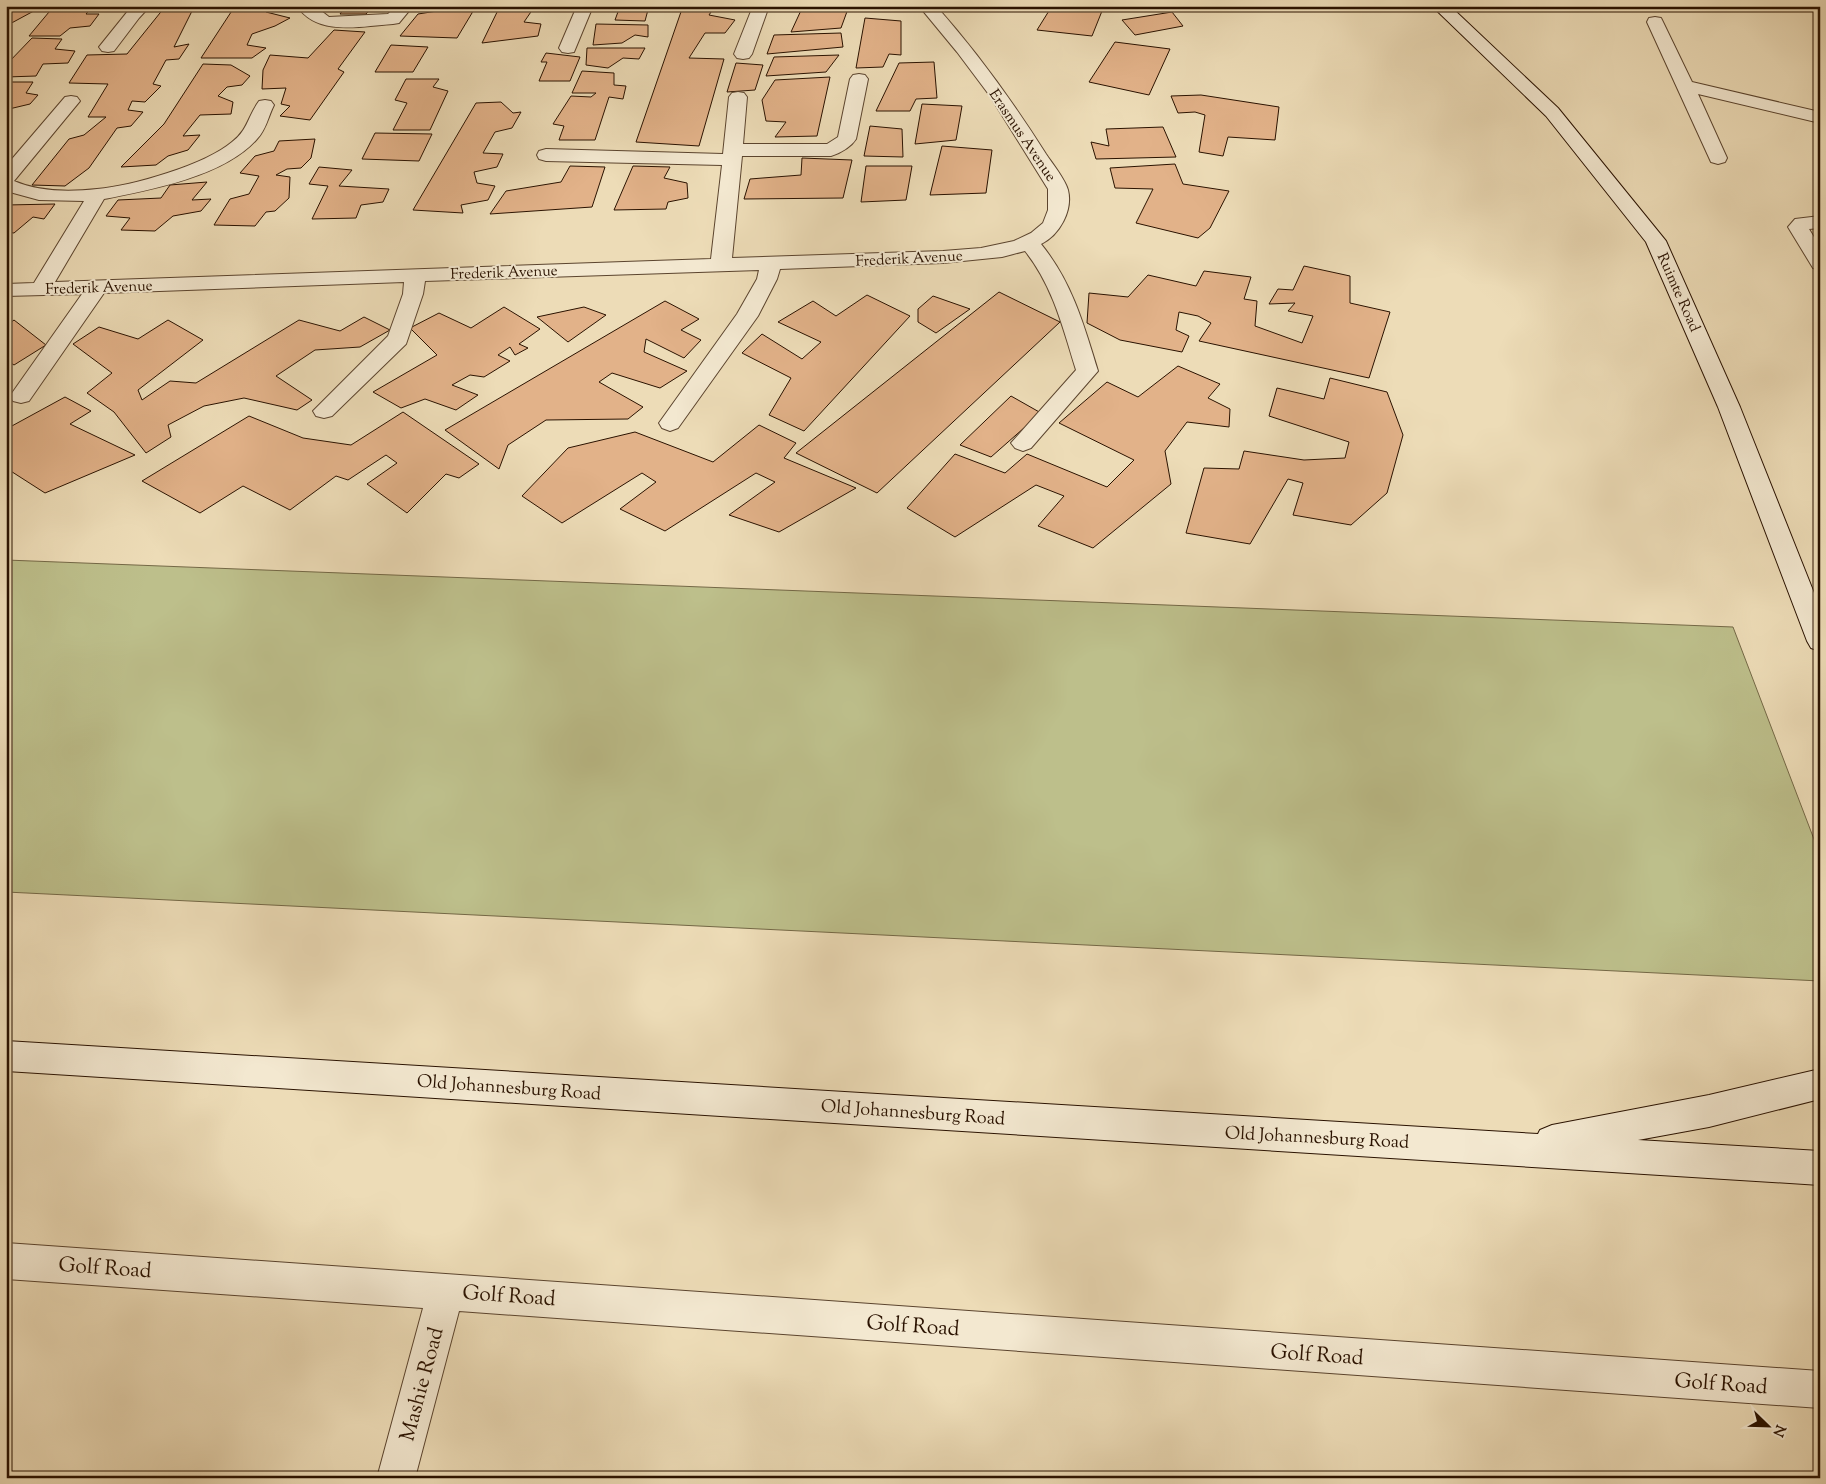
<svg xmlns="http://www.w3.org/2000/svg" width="1826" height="1484" viewBox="0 0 1826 1484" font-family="'Sorts Mill Goudy',serif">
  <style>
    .green { fill: #bdbf8b; stroke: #746846 }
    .building { fill: #e2b289; stroke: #2a1200 }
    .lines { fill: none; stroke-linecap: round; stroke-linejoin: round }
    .street-casing { stroke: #5b442e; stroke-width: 2 }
    .secondary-casing { stroke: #2a1200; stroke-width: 2 }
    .street { fill: #f3e8d0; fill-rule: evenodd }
    .secondary { fill: #f3e8d0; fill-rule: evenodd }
    .labels { text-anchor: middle; stroke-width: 4; stroke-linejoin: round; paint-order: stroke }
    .far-street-label { font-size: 15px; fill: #2a1200; stroke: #f3e8d0 }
    .street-label { font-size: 18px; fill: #2a1200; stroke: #f3e8d0 }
    .near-street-label { font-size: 21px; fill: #2a1200; stroke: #f3e8d0 }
  </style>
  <rect width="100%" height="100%" fill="#eddcb7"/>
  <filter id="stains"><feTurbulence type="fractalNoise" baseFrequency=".004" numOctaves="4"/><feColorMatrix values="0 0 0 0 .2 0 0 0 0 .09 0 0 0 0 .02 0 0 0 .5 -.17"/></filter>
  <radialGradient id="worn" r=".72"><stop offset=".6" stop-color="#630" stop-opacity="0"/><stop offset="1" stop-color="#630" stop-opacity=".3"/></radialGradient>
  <path class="green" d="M 6,560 L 1733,627 L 1820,855 L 1820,981 L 6,892 Z"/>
  <path class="building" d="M 6,6 L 43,6 L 6,26 Z
    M 54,6 L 93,6 L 86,14 L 99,14 L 90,26 L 70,28 L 60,36 L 29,36 Z
    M 235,6 L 273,6 L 266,12 L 290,18 L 275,26 L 252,34 L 247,45 L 266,48 L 252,58 L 201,58 Z
    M 346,6 L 373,6 L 366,14 L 340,14 Z
    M 439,6 L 474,6 L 472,13 L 457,38 L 400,36 L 418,14 L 437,11 Z
    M 500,6 L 535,6 L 524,22 L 541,24 L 538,36 L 482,43 Z
    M 605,6 L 649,6 L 645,21 L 615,20 L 619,9 L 603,11 Z
    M 683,6 L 715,6 L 709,15 L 735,20 L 725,33 L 705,33 L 689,58 L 724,59 L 699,146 L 636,142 Z
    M 803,6 L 849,6 L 841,28 L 791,32 Z
    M 1052,6 L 1104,6 L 1092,36 L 1037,30 Z
    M 164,8 L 193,9 L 174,47 L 189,44 L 179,59 L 166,60 L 153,84 L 161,86 L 145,102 L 132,101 L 128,110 L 143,112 L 131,126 L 117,128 L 89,168 L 65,186 L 32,185 L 69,139 L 84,135 L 106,117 L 88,117 L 108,84 L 69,83 L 87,55 L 127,54 Z
    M 1172,12 L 1183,26 L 1135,35 L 1122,20 Z
    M 865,18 L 901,21 L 901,55 L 889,54 L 883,67 L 856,68 Z
    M 596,24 L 648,25 L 648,37 L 635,35 L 622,43 L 593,45 Z
    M 334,30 L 365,32 L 338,69 L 344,72 L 310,120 L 280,116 L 290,106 L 281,104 L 286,88 L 262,89 L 263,70 L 270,55 L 308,58 Z
    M 841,33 L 843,47 L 767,54 L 774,35 Z
    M 32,38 L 62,39 L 55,49 L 75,51 L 68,63 L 43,64 L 36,76 L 6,77 L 6,65 Z
    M 1115,42 L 1170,49 L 1149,95 L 1089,82 Z
    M 391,45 L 428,47 L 413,72 L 375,72 Z
    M 587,48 L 645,48 L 639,59 L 623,58 L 608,68 L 586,65 Z
    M 546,53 L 580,57 L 570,81 L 539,81 L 547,62 L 541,62 Z
    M 839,55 L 826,72 L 766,76 L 774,57 Z
    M 934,62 L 937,98 L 916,99 L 910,111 L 876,111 L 899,63 Z
    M 736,63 L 763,65 L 755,90 L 727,92 Z
    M 203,64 L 231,65 L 250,76 L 242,85 L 227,87 L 218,96 L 233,102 L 231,114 L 200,115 L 183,136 L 200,135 L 188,150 L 168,156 L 156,165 L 121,167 L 164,124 Z
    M 582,71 L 614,73 L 614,85 L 626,86 L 623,99 L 609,97 L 595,140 L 559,140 L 564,126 L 553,124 L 571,96 L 591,97 L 596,93 L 572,93 Z
    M 830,77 L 817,136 L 775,137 L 786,122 L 766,121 L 762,100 L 775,80 Z
    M 406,79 L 439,79 L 433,87 L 448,91 L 430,130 L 393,130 L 407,103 L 395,100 Z
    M 6,82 L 33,82 L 26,93 L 38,95 L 30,104 L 9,109 L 6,112 Z
    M 1201,95 L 1279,107 L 1275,140 L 1228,137 L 1223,156 L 1199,152 L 1205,115 L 1195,112 L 1178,113 L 1171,96 Z
    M 501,102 L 513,113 L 521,112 L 512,128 L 495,132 L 483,153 L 503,154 L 497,167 L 474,172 L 477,183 L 495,186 L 488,200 L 461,205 L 463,213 L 413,210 L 476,103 Z
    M 922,104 L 962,106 L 956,140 L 915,144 Z
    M 870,126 L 902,129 L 903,157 L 864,156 Z
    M 1163,127 L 1176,157 L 1096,159 L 1091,142 L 1109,146 L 1106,129 Z
    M 375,133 L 432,134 L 419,161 L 362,159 Z
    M 315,139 L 311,158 L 301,168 L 287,169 L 276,175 L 290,177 L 289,198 L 275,211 L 266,212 L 255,226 L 214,225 L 230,199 L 249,194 L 259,176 L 240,173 L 255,156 L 274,151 L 279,141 Z
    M 942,146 L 992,150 L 986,193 L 930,195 Z
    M 802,158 L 852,160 L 843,198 L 744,199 L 750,179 L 801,175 Z
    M 1175,164 L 1183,184 L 1229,191 L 1210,228 L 1198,238 L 1136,223 L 1153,189 L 1115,188 L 1110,168 Z
    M 570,166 L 605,167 L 592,207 L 490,214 L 506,191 L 561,182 Z
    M 633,166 L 670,167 L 664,178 L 687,183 L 688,198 L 668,202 L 666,209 L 614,210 Z
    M 866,166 L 912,166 L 906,200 L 861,202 Z
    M 319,167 L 352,170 L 339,186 L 389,189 L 383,202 L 361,205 L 356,218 L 312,219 L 328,186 L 309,184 Z
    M 207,182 L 192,200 L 211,199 L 201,211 L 173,216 L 155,231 L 121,230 L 130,218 L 106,216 L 118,200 L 161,198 L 170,185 Z
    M 55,204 L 44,219 L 33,217 L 14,233 L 6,232 L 6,205 Z
    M 1304,266 L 1350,276 L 1350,303 L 1390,312 L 1369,378 L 1199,341 L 1211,323 L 1198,316 L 1179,312 L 1176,330 L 1189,336 L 1182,352 L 1120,340 L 1087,323 L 1089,293 L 1128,297 L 1148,275 L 1196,286 L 1204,271 L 1251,277 L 1244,299 L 1257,301 L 1255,326 L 1302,343 L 1313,316 L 1288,311 L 1295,303 L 1269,304 L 1278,289 L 1293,290 Z
    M 999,292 L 1060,322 L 877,493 L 796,453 Z
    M 867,295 L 910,316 L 804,431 L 769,415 L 791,378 L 742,353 L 762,334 L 802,359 L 821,342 L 778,322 L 813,301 L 836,316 Z
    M 933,296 L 970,309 L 936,333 L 918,322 L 918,309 Z
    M 665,301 L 699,319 L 681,330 L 701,340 L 684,358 L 646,339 L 644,352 L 687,371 L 660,388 L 612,373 L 599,382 L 643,407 L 628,419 L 546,420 L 508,445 L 499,469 L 445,430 Z
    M 504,307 L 540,329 L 519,344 L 528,348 L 515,355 L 510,347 L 498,355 L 510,361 L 484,377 L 470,375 L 452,385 L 478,395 L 456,410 L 425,399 L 401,408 L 373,392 L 437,355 L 410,328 L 439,313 L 471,328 Z
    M 584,307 L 606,315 L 568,342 L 537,317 Z
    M 364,317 L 390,330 L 360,347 L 315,350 L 276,376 L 312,400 L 297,410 L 244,398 L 204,406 L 168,425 L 171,437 L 146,453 L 114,412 L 87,393 L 112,373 L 73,344 L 99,327 L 138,339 L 168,320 L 203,340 L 138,390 L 142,400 L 170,381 L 196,383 L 299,320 L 340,331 Z
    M 14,320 L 46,345 L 14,365 L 6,360 L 6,326 Z
    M 1178,366 L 1220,384 L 1208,398 L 1230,409 L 1229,427 L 1187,422 L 1165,451 L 1171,484 L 1093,548 L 1038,526 L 1064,496 L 1036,485 L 955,537 L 907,508 L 955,454 L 1005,473 L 1027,454 L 1107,487 L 1134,460 L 1059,423 L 1107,382 L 1138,397 Z
    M 1330,378 L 1387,392 L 1403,435 L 1387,493 L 1351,525 L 1293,515 L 1303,483 L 1288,479 L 1250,544 L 1186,533 L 1204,468 L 1239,469 L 1244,451 L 1304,460 L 1345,458 L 1349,442 L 1269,416 L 1277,388 L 1324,399 Z
    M 1011,396 L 1041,413 L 991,457 L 960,445 Z
    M 65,397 L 91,411 L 70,424 L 135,455 L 45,493 L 6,468 L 6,425 L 10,427 Z
    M 403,412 L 479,464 L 459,478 L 446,474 L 407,513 L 367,484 L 397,463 L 386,455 L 348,480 L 336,476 L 290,510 L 243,486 L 200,513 L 142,481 L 249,416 L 303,438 L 351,445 Z
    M 759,425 L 796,443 L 784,458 L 856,488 L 779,532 L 729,515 L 775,482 L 756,473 L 665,531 L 620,509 L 656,482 L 642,473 L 562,523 L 522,496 L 568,448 L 635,432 L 713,462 Z"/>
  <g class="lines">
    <g class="street-casing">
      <path id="street" d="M 132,6 L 150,6 L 139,18 L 114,51 L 108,52 L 102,51 L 99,47 Z
        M 297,6 L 315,6 L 329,17 L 388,14 L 396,6 L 413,6 L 399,23 L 393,24 C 361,26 318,37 297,6 Z
        M 577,6 L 593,6 L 574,52 L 568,53 L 562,52 L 559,48 Z
        M 753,6 L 769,6 L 752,54 L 749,58 L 743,59 L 737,58 L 734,54 Z
        M 919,6 L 936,6 C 977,52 1013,102 1046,154 C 1052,163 1065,179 1068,190 C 1073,210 1060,235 1041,244 C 1072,282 1084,325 1098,371 L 1031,448 L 1023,451 L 1015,448 L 1011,443 L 1076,370 C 1063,328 1053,286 1025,251 L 1002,257 L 943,263 L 780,269 L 777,279 L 758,316 L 678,428 L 670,431 L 662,428 L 659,423 L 737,314 L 757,279 L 759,270 L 425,281 L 423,294 L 406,344 L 332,416 L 324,418 L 316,416 L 313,411 L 388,336 L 403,294 L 404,282 L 104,293 L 29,401 L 21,403 L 13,401 L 10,396 L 82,294 L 6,296 L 6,284 L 34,283 L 84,201 L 39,200 L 6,191 L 6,166 L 65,97 L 71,96 L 77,97 L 80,101 L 14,181 C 39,192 70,192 97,189 C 132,186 205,165 232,142 C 248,130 248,116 259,101 L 265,100 L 271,101 L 274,105 C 268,117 266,130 257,139 C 225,176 150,190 104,199 L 55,282 L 711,259 L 722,165 L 546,161 L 539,159 L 537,155 L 539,151 L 546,149 L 723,154 L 729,97 L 732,93 L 738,92 L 744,93 L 747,97 L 743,144 L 827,144 L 838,137 L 850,79 L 853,75 L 859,74 L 865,75 L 868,79 L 856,139 C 851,147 840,153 831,156 L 742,156 L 732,258 L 943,251 L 981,248 L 1014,241 L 1031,233 L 1043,223 L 1048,210 L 1048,189 L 990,96 L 957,52 Z
        M 1655,17 L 1661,18 L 1663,22 L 1692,82 L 1820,112 L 1820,123 L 1698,94 L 1727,158 L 1725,162 L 1718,164 L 1711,162 L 1647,22 L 1649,18 Z
        M 1820,216 L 1820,228 L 1809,229 L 1820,247 L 1820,270 L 1813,268 L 1788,227 L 1795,219 Z
        M 6,1243 L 1820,1371 L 1820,1408 L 459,1311 L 415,1478 L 377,1478 L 423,1308 L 6,1279 Z"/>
    </g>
    <g class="secondary-casing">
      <path id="secondary" d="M 1432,6 L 1450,6 L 1558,108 L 1666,241 L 1740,407 L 1820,608 L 1820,651 L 1811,648 L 1807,641 L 1718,407 L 1646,242 L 1546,116 Z
        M 6,1041 L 1538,1134 L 1540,1130 L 1552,1125 L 1709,1095 L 1820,1069 L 1820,1099 L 1709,1127 L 1638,1140 L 1820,1151 L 1820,1185 L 6,1071 Z"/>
    </g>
    <use href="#street" class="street"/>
    <use href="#secondary" class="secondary"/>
  </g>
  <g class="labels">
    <g class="far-street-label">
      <text transform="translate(1023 135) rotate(56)" y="5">Erasmus Avenue</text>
      <text transform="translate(909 258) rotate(-3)" y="5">Frederik Avenue</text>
      <text transform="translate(504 272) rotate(-2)" y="5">Frederik Avenue</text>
      <text transform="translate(99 287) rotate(-2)" y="5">Frederik Avenue</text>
      <text transform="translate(1679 292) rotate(66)" y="5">Ruimte Road</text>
    </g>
    <g class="street-label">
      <text transform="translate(509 1087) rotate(4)" y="6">Old Johannesburg Road</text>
      <text transform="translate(913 1112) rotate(4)" y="6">Old Johannesburg Road</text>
      <text transform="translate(1317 1137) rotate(3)" y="6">Old Johannesburg Road</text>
    </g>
    <g class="near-street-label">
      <text transform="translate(105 1267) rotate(4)" y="7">Golf Road</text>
      <text transform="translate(509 1295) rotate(4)" y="7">Golf Road</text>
      <text transform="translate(913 1325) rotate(4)" y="7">Golf Road</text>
      <text transform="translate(1317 1354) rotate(4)" y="7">Golf Road</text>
      <text transform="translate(1721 1383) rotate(4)" y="7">Golf Road</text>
      <text transform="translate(421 1384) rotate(-75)" y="7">Mashie Road</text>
    </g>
  </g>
  <rect width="1826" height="1484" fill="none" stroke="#eddcb7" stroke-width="25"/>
  <rect x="8" y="8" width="1811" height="1469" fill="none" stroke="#2a1200" stroke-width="2.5"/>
  <rect x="12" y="12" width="1801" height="1459" fill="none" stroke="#2a1200"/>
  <g transform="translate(1768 1426) rotate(113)" stroke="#f3e8d0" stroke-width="4" paint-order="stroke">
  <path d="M0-4L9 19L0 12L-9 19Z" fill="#2a1200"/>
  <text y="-8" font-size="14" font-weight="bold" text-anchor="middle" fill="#2a1200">N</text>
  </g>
  <rect width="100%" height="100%" filter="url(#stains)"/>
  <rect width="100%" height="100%" fill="url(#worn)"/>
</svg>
